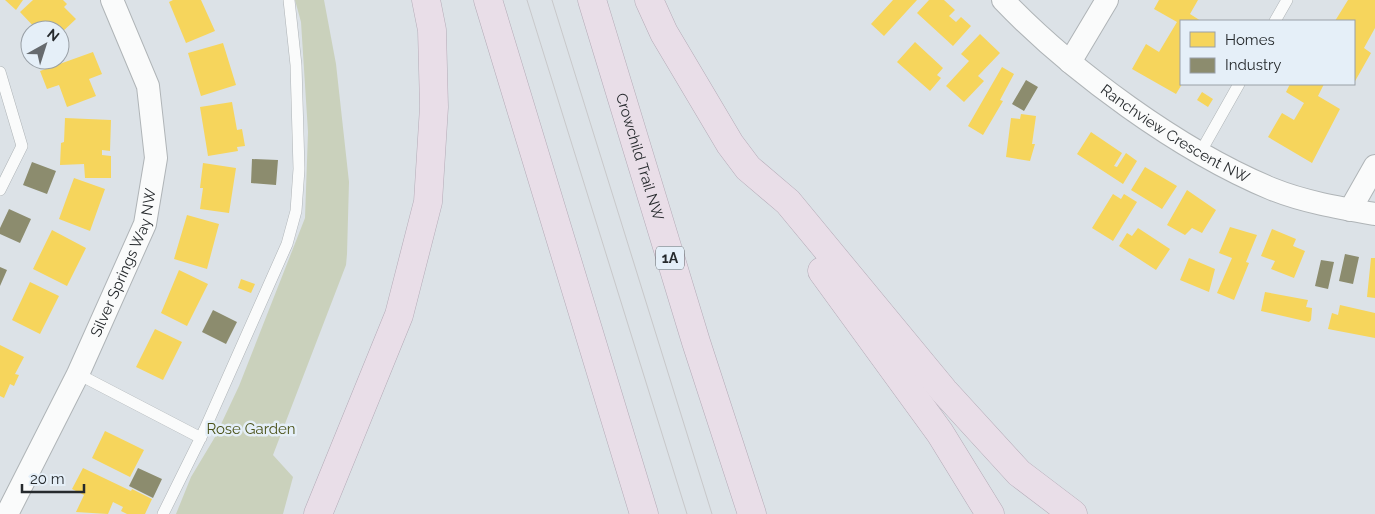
<svg xmlns="http://www.w3.org/2000/svg" width="1375" height="514" viewBox="0 0 1375 514" font-family="Raleway,sans-serif">
  <style>
    .green { fill: #cad1bc }
    .homes { fill: #f6d55c }
    .industry { fill: #8c8c6e }
    .lines { fill: none; stroke-linecap: round; stroke-linejoin: round }
    .service-casing { stroke: #afb4b7; stroke-width: 12 }
    .minor-casing { stroke: #afb4b7; stroke-width: 24 }
    .motorway-casing { stroke: #b4abb7; stroke-width: 29 }
    .service { stroke: #fafbfb; stroke-width: 11 }
    .minor { stroke: #fafbfb; stroke-width: 22 }
    .motorway { stroke: #e9dee8; stroke-width: 28 }
    .tram { stroke: #c8c8ca; stroke-width: 1 }
    .labels { text-anchor: middle; stroke-width: 5; stroke-linejoin: round; paint-order: stroke }
    .shield { fill: #e5eff8; stroke: #5f656a; stroke-width: 1 }
    .shield-label { font-size: 14px; font-weight: bold; fill: #262a2d }
    .street-label { font-size: 15px; fill: #262a2d; stroke: #e5eff8 }
    .park-label { font-size: 15px; fill: #4b5219; stroke: #e5eff8 }
  </style>
  <rect width="100%" height="100%" fill="#dce2e7"/>
  <path class="green" d="M 295,0 L 324,0 L 336,64 L 349,182 L 347,254 L 346,265 L 273,455 L 293,477 L 283,514 L 176,514 L 191,477 L 215,437 L 239,386 L 305,218 L 308,132 L 301,22 Z"/>
  <path class="homes" d="M 5,0 L 23,0 L 16,10 Z
    M 33,0 L 63,0 L 67,4 L 64,7 L 76,19 L 60,34 L 60,30 L 37,30 L 20,12 Z
    M 173,0 L 201,0 L 215,31 L 186,43 L 169,2 Z
    M 893,0 L 917,0 L 884,36 L 871,24 Z
    M 929,0 L 944,0 L 955,10 L 949,16 L 956,22 L 961,17 L 971,26 L 953,46 L 917,13 Z
    M 1159,0 L 1198,0 L 1190,14 L 1201,21 L 1181,21 L 1182,84 L 1176,94 L 1132,69 L 1146,44 L 1159,52 L 1177,22 L 1154,9 Z
    M 1348,0 L 1375,0 L 1375,28 L 1364,48 L 1371,53 L 1354,83 L 1354,21 L 1335,21 Z
    M 980,34 L 1000,53 L 978,76 L 984,81 L 964,102 L 946,86 L 969,61 L 961,54 Z
    M 915,42 L 943,68 L 937,75 L 941,78 L 930,91 L 897,62 Z
    M 223,43 L 236,85 L 201,96 L 188,53 Z
    M 93,52 L 102,74 L 89,79 L 96,96 L 67,107 L 59,85 L 47,89 L 40,71 Z
    M 1002,67 L 1014,74 L 1000,100 L 1003,101 L 983,135 L 968,126 Z
    M 1290,84 L 1324,84 L 1318,96 L 1340,109 L 1312,163 L 1268,137 L 1282,113 L 1294,120 L 1304,103 L 1286,92 Z
    M 1202,92 L 1213,99 L 1208,107 L 1197,100 Z
    M 232,102 L 237,130 L 242,129 L 245,146 L 237,147 L 238,151 L 208,156 L 200,107 Z
    M 1021,114 L 1036,116 L 1032,144 L 1035,144 L 1030,161 L 1006,157 L 1011,118 L 1020,119 Z
    M 65,118 L 111,120 L 110,151 L 102,150 L 102,155 L 111,156 L 111,178 L 85,178 L 84,164 L 60,165 L 61,143 L 64,142 Z
    M 1091,132 L 1122,153 L 1114,166 L 1117,167 L 1126,153 L 1137,161 L 1123,184 L 1077,154 Z
    M 203,163 L 236,168 L 229,213 L 200,209 L 203,188 L 200,188 Z
    M 1145,167 L 1177,186 L 1162,209 L 1131,190 Z
    M 74,178 L 105,189 L 90,231 L 59,219 Z
    M 1187,190 L 1216,210 L 1202,233 L 1192,228 L 1185,235 L 1167,225 Z
    M 1113,194 L 1121,199 L 1124,194 L 1137,202 L 1113,241 L 1092,228 Z
    M 187,215 L 219,224 L 207,269 L 174,259 Z
    M 1230,227 L 1257,235 L 1246,262 L 1249,263 L 1234,300 L 1217,293 L 1232,258 L 1219,253 Z
    M 1138,228 L 1170,249 L 1156,270 L 1119,246 L 1127,233 L 1132,236 Z
    M 1272,229 L 1296,239 L 1293,246 L 1305,251 L 1294,278 L 1271,269 L 1275,261 L 1261,256 Z
    M 52,230 L 86,248 L 67,286 L 33,269 Z
    M 1189,258 L 1215,269 L 1209,292 L 1180,280 Z
    M 1371,258 L 1375,258 L 1375,298 L 1367,297 Z
    M 179,270 L 208,284 L 187,326 L 161,313 Z
    M 241,279 L 255,284 L 251,293 L 238,288 Z
    M 30,282 L 59,296 L 40,334 L 12,320 Z
    M 1265,292 L 1308,300 L 1306,307 L 1312,308 L 1311,320 L 1309,322 L 1261,311 Z
    M 1340,305 L 1375,313 L 1375,338 L 1328,329 L 1332,313 L 1338,315 Z
    M 155,329 L 182,342 L 163,380 L 136,367 Z
    M 0,345 L 24,357 L 15,374 L 19,375 L 14,386 L 10,384 L 4,398 L 0,396 Z
    M 105,431 L 144,450 L 130,477 L 92,458 Z
    M 83,468 L 131,491 L 132,489 L 152,499 L 145,514 L 127,514 L 121,511 L 123,507 L 113,502 L 108,514 L 76,512 L 84,495 L 72,489 Z"/>
  <path class="industry" d="M 1026,80 L 1038,87 L 1024,111 L 1012,104 Z
    M 252,159 L 278,160 L 276,185 L 251,183 Z
    M 32,162 L 56,171 L 47,194 L 23,185 Z
    M 9,209 L 31,219 L 20,243 L 0,234 L 0,228 Z
    M 1345,254 L 1359,257 L 1353,284 L 1339,281 Z
    M 1321,260 L 1334,262 L 1328,289 L 1315,286 Z
    M 0,267 L 7,270 L 0,286 Z
    M 213,310 L 237,322 L 226,344 L 202,332 Z
    M 138,468 L 162,479 L 153,498 L 129,486 Z"/>
  <g class="lines">
    <g class="service-casing">
      <path id="service" d="M 1275,21 L 1287,0
        M 0,72 L 22,146 L 0,190
        M 1200,153 L 1239,84
        M 78,374 L 201,438
        M 163,514 L 204,431 L 287,244 L 296,211 L 299,169 L 296,65 L 289,0"/>
    </g>
    <g class="minor-casing">
      <g id="minor">
        <path id="s1" d="M 1003,0 C 1071,71 1180,151 1272,189 C 1304,202 1340,208 1375,214"/>
        <path d="M 1070,62 L 1107,0"/>
        <path d="M 1350,210 L 1375,166"/>
        <path id="s2" d="M 7,514 L 78,374 L 145,224 L 156,158 L 148,86 L 112,0"/>
      </g>
    </g>
    <g class="motorway-casing">
      <g id="motorway">
        <path d="M 488,0 L 644,514"/>
        <path id="s3" d="M 592,0 L 696,342 L 752,514"/>
        <path d="M 649,0 L 664,33 L 730,144 L 748,168 L 788,202 L 944,391 L 1019,473 L 1073,514"/>
        <path d="M 822,271 L 940,433 L 990,514"/>
        <path d="M 318,514 L 399,315 L 428,202 L 434,107 L 432,30 L 426,0"/>
      </g>
    </g>
    <use href="#service" class="service"/>
    <use href="#minor" class="minor"/>
    <use href="#motorway" class="motorway"/>
    <path class="tram" d="M 527,0 L 687,514
      M 552,0 L 712,514"/>
  </g>
  <g class="labels">
    <rect class="shield" x="656" y="246.5" width="28" height="23" rx="4"/>
    <g class="shield-label">
      <text x="670" y="263">1A</text>
    </g>
    <g class="street-label">
      <text dy="5" stroke="none"><textPath href="#s1" startOffset="219">Ranchview Crescent NW</textPath></text>
      <text dy="5" stroke="none"><textPath href="#s3" startOffset="164">Crowchild Trail NW</textPath></text>
      <text dy="5" stroke="none"><textPath href="#s2" startOffset="278">Silver Springs Way NW</textPath></text>
    </g>
    <g class="park-label">
      <text x="251" y="434">Rose Garden</text>
    </g>
  </g>
  <rect x="1180" y="20" width="175" height="65" fill="#e5eff8" stroke="#99a0a7"/>
  <rect x="1190" y="32" width="25" height="15" fill="#f6d55c" stroke="#99a0a7"/>
  <text x="1225" y="45" font-size="15" fill="#262a2d">Homes</text>
  <rect x="1190" y="58" width="25" height="15" fill="#8c8c6e" stroke="#99a0a7"/>
  <text x="1225" y="70" font-size="15" fill="#262a2d">Industry</text>
  <g transform="translate(45 45) rotate(39)"><circle r="24" fill="#e5eff8" stroke="#99a0a7"/>
  <path d="M0-4L9 19L0 12L-9 19Z" fill="#666a6e"/>
  <text y="-8" font-size="14" font-weight="bold" text-anchor="middle" fill="#262a2d">N</text>
  </g>
  <path d="M22 484v8h62v-8" fill="none" stroke="#262a2d" stroke-width="2.5"/>
  <text x="30" y="484" font-size="15" fill="#262a2d" stroke="#e5eff8" stroke-width="4" paint-order="stroke">20 m</text>
</svg>
